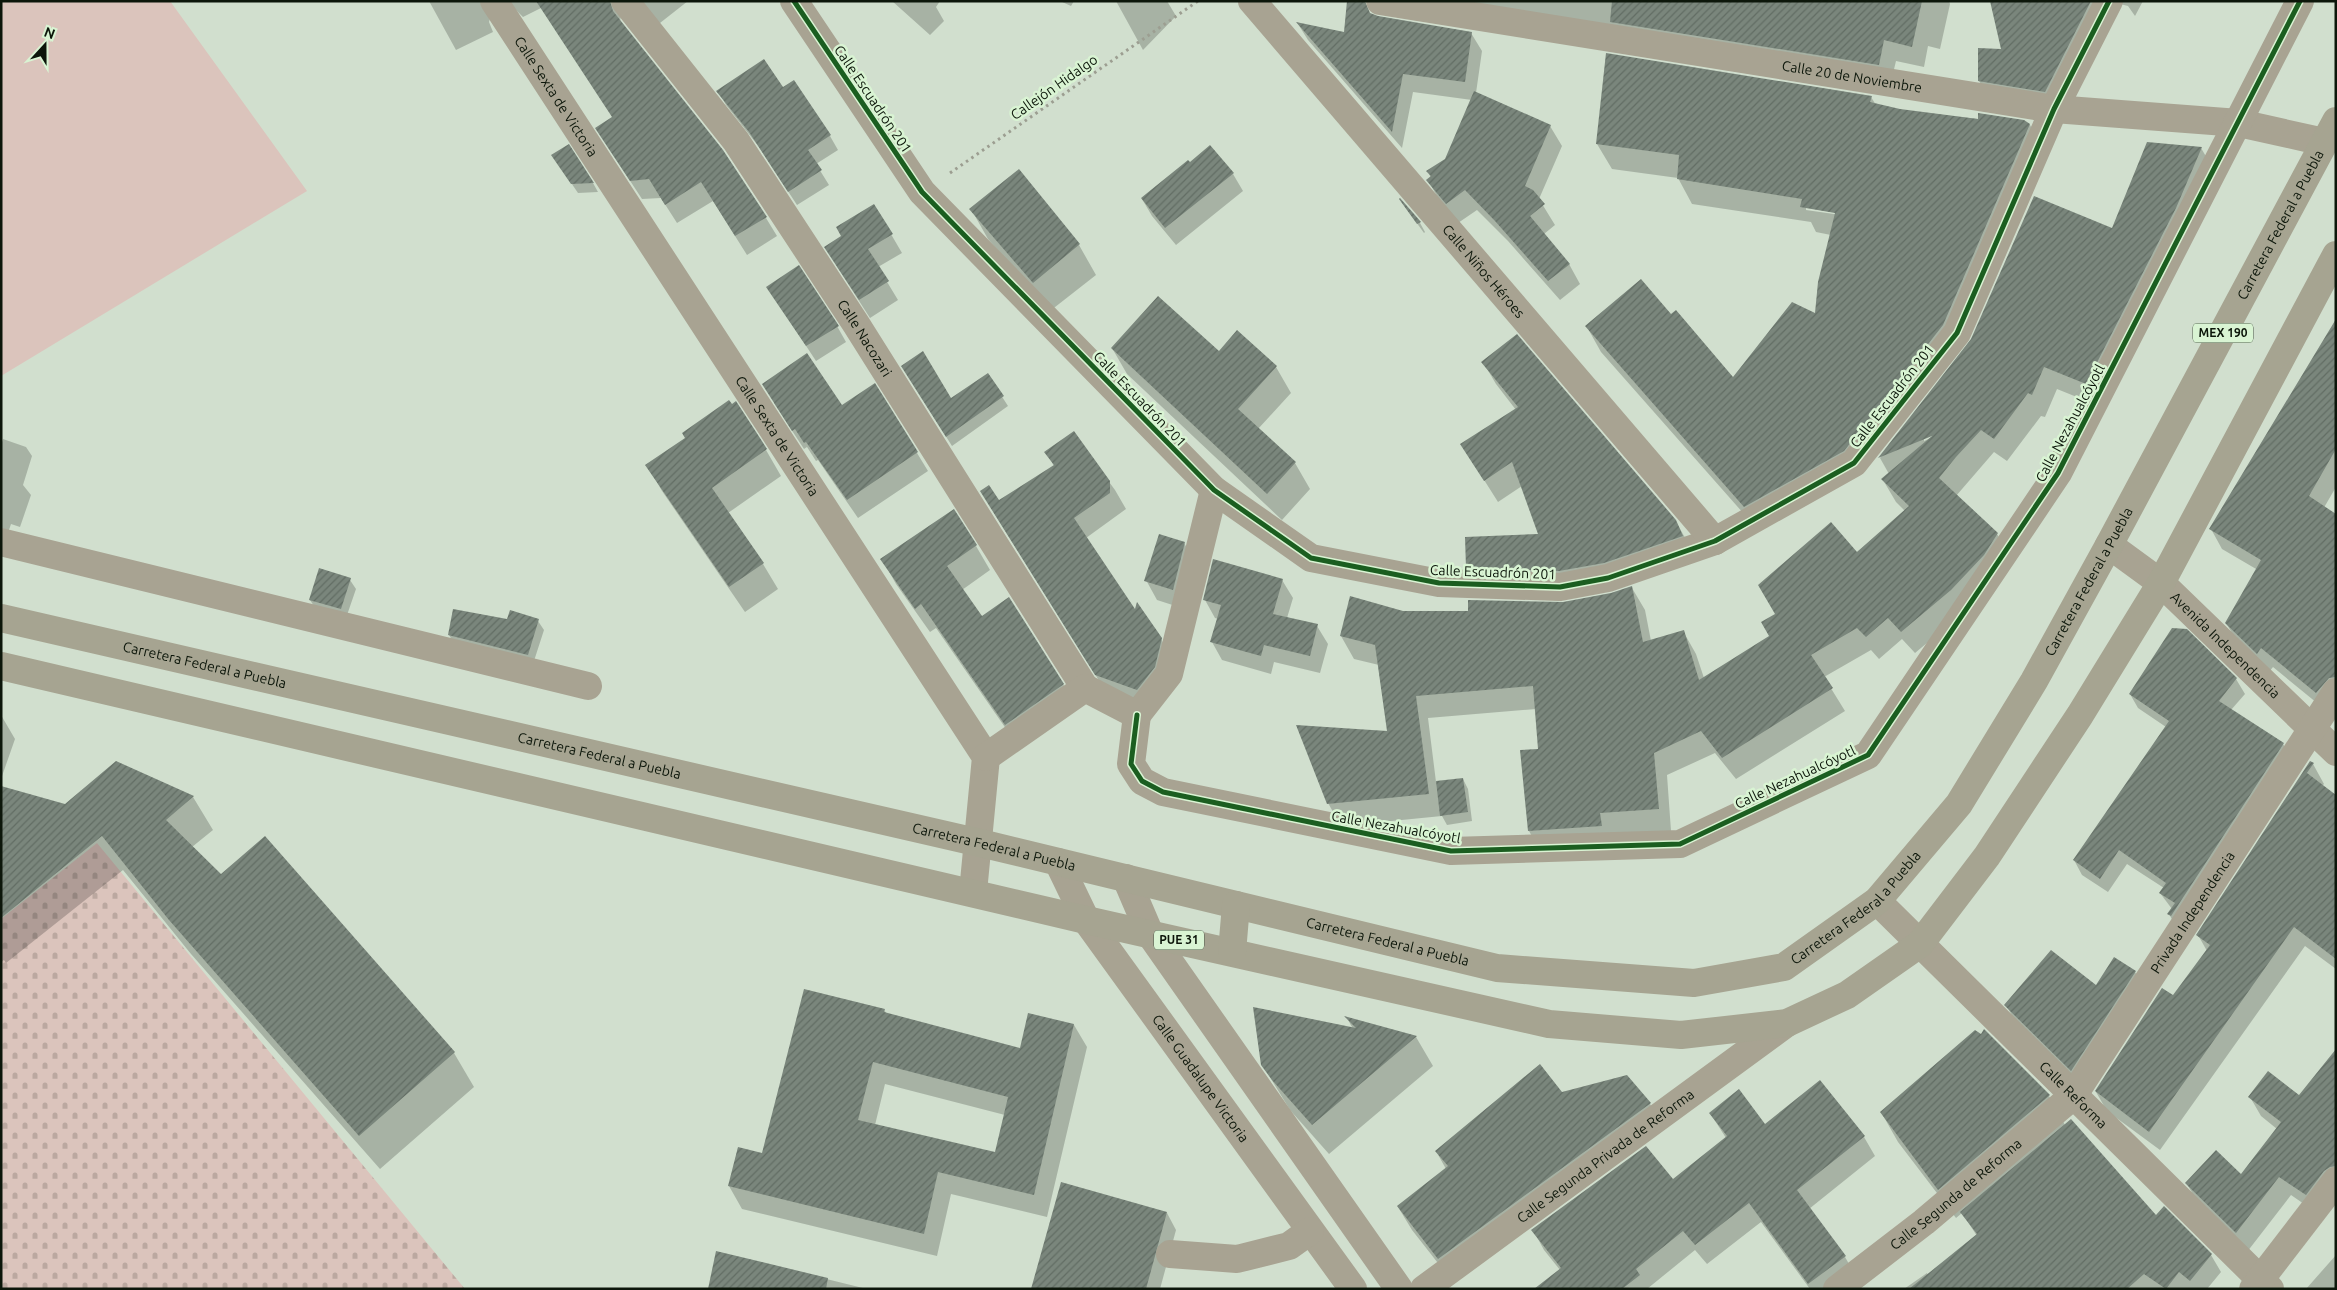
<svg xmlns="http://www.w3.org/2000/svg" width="2337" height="1290" viewBox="0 0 2337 1290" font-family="Ubuntu,sans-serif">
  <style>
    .grass { fill: #dbc4bc }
    .cemetery { fill: url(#cemetery-stones) }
    .shadow { fill: #0003; fill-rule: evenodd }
    .building { fill: url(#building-hatch); fill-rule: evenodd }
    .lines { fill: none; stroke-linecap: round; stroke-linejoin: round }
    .path { stroke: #9c9e91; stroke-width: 3; stroke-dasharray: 2.5 4; stroke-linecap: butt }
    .minor { stroke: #a8a392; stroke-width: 28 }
    .major { stroke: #a6a491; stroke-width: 28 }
    .cycleway-casing { stroke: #d9f4d3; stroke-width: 8 }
    .cycleway { stroke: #1b5e20; stroke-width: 5 }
    .labels { text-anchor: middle; stroke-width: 5; stroke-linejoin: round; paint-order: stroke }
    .shield { fill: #d9f4d3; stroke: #4a5946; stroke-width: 1 }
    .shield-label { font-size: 12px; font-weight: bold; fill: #0c160a }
    .street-label { font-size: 14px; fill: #0c160a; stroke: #d9f4d3 }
  </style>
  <defs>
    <pattern id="cemetery-stones" width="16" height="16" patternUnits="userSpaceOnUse" patternTransform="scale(1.25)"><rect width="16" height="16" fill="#dbc4bc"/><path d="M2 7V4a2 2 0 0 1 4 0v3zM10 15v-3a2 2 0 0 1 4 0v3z" fill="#bba8a0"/></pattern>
    <pattern id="building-hatch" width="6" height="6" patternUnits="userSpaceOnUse" patternTransform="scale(1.25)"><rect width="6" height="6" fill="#7a867c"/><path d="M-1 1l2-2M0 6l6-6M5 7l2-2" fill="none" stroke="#626d64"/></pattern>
  </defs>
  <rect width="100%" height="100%" fill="#d1dfce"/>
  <path class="grass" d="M 1,1 L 170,1 L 307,191 L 1,376 Z"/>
  <path class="cemetery" d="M 97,843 L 465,1289 L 1,1289 L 1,919 Z"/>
  <path class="shadow" d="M 429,1 L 549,1 L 545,6 L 523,17 L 513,7 L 491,14 L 489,22 L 493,32 L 456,50 Z
    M 567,1 L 688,1 L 660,23 L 621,15 L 620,22 L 766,218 L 777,236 L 747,255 L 713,201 L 677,223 L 661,198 L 642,199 L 608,147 L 613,118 Z
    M 892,1 L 940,1 L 936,7 L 944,21 L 930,35 Z
    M 1060,1 L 1074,1 L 1071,6 Z
    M 1116,1 L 1167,1 L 1176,16 L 1143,50 Z
    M 1421,1 L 1949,1 L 1950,4 L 1940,49 L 1928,46 L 1924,67 L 1896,61 L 1890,86 Z
    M 2087,1 L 2143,1 L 2135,16 L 2128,6 L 2120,4 L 2056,110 L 1990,99 L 1979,81 L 2002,50 Z
    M 1298,24 L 1422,49 L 1471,33 L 1482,51 L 1476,93 L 1550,126 L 1562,146 L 1539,199 L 1555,225 L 1544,234 L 1569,264 L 1580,284 L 1560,300 L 1508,241 L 1477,210 L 1458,223 L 1439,200 L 1428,180 L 1431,178 L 1428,172 L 1446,160 L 1472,100 L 1413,92 L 1402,148 L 1308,40 Z
    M 783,89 L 830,136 L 838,150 L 816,164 L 829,185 L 797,205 L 759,147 L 726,105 L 718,91 Z
    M 1871,97 L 1876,105 L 1900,110 L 2030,125 L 2044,150 L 1957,350 L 1759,531 L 1601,352 L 1587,327 L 1671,316 L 1733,379 L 1816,315 L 1831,235 L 1816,232 L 1811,222 L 1692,204 L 1678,178 L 1612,169 L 1597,144 ZM 1806,207 L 1842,212 L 1841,215 L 1806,210 Z
    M 568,146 L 593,183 L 598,192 L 578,193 L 559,165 Z
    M 2201,148 L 2214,170 L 2099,406 L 2057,389 L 2045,417 L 2041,416 L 2007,461 L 1994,452 L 1956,496 L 1997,534 L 2011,557 L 1964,612 L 1915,653 L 1902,639 L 1879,659 L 1871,650 L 1824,677 L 1845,711 L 1736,779 L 1715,753 L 1667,775 L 1671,831 L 1542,854 L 1529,831 L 1522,751 L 1539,750 L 1536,709 L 1428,718 L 1436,782 L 1463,779 L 1468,789 L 1472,821 L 1447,825 L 1442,816 L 1341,826 L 1328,803 L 1388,732 L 1379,665 L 1354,659 L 1341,636 L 1403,612 L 1470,612 L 1563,604 L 1611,595 L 1632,588 L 1645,610 L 1651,641 L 1683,631 L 1696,654 L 1704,678 L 1771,637 L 1776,614 L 1856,553 L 1905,511 L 1896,502 L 1883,480 L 1889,474 L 1880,458 L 1972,340 L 2113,230 ZM 1938,433 L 1938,435 L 1924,441 L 1924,438 Z
    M 1019,171 L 1079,245 L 1096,275 L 1050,311 L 988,239 L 971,209 Z
    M 1233,174 L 1243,191 L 1176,245 L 1152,216 L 1142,199 Z
    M 1401,201 L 1420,223 L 1425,232 L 1424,233 Z
    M 874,205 L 902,253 L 878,267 L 898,300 L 870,318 L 836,265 L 842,236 Z
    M 768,288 L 837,326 L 846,342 L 816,361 Z
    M 2336,321 L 2336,487 L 2280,583 L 2222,549 L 2211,529 Z
    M 1112,348 L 1219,352 L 1276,367 L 1291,393 L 1258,429 L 1295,463 L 1310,489 L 1282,520 L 1127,374 Z
    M 1483,362 L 1675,520 L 1688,543 L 1617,585 L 1480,590 L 1468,568 L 1540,535 L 1522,486 L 1498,502 L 1462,445 L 1516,410 L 1496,384 Z
    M 988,375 L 1008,406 L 952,446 L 908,376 L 950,400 Z
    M 774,403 L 842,407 L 917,453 L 928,471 L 858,518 L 818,460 L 816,461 L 807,447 L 804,449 Z
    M 1073,433 L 1115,490 L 1126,509 L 1086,538 L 1136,612 L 1161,639 L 1172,659 L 1148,709 L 1108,695 L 993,511 L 999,502 L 1054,466 L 1046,452 Z
    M 3,439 L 26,447 L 32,456 L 23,485 L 31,495 L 20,527 L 11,524 L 7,536 L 1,534 L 1,445 Z
    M 686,439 L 766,450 L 781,476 L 728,513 L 763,564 L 778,589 L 745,612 L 662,491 L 647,465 Z
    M 1184,543 L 1196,563 L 1185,609 L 1157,600 L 1146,580 Z
    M 976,546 L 990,570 L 962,590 L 981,618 L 1063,684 L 1077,709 L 1020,749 L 936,628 L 930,632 L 896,584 L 882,559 Z
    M 2336,554 L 2336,703 L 2328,712 L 2273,667 L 2269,672 L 2238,643 L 2226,623 Z
    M 350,580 L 356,589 L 346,618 L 316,609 L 310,600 Z
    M 1282,580 L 1293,598 L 1287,618 L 1317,626 L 1328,644 L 1320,673 L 1274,662 L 1271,674 L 1222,660 L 1212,642 L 1218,619 L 1215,618 L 1205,600 Z
    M 454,610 L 508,621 L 538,621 L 544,630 L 533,664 L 455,645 L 449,635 Z
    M 2186,631 L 2236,679 L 2245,694 L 2231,710 L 2283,744 L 2291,758 L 2177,928 L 2169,914 L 2172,909 L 2160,893 L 2164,888 L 2127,864 L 2108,892 L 2082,875 L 2074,860 L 2166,727 L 2138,708 L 2130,694 Z
    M 1,715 L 15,739 L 1,779 Z
    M 2313,764 L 2324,784 L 2322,786 L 2336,797 L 2336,969 L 2305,946 L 2160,1150 L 2107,1111 L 2096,1092 L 2173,997 L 2207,951 L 2198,935 Z
    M 1,787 L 65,805 L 193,797 L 213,830 L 192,847 L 221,876 L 265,837 L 454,1053 L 474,1087 L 380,1169 L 191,954 L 123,870 L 6,963 L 4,960 L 1,962 Z
    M 2135,972 L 2143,986 L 2079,1084 L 2014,1019 L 2006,1005 L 2096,986 Z
    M 884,1010 L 887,1014 L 1021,1049 L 1074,1025 L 1087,1047 L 1047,1217 L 951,1194 L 937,1256 L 742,1209 L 729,1186 L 738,1148 L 763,1154 ZM 885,1084 L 1005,1115 L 996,1153 L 875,1125 Z
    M 1347,1018 L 1416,1037 L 1433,1066 L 1329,1154 L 1290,1110 L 1262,1064 L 1353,1029 Z
    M 2336,1068 L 2336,1192 L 2317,1213 L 2291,1195 L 2247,1252 L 2198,1203 L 2187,1184 L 2242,1176 L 2277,1129 L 2261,1116 L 2250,1097 L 2300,1097 Z
    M 1627,1077 L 1650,1104 L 1664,1127 L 1452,1281 L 1412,1230 L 1398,1207 L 1446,1169 L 1436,1151 L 1562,1094 Z
    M 1820,1082 L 1864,1137 L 1875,1156 L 1809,1209 L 1845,1257 L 1856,1276 L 1839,1289 L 1810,1289 L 1761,1222 L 1707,1264 L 1695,1250 L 1647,1289 L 1543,1289 L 1560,1270 L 1544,1250 L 1533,1230 L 1672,1181 L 1726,1138 L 1710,1113 L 1765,1126 Z
    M 2049,1096 L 2065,1125 L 2156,1217 L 2164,1208 L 2211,1255 L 2221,1272 L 2207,1289 L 1904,1289 L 1927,1273 L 1928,1275 L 1977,1236 L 1962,1213 L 1956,1218 L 1898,1142 L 1881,1112 Z
    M 1167,1213 L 1176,1230 L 1160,1289 L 1033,1289 Z
    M 717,1252 L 867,1289 L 709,1289 Z
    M 2336,1255 L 2336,1289 L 2306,1289 Z"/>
  <path class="building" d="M 536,1 L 610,1 L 613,11 L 723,150 L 767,217 L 735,236 L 701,182 L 665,205 L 649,179 L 630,181 L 595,128 L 612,117 Z
    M 1347,1 L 1365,1 L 1370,13 L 1378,16 L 1472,32 L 1465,82 L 1403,74 L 1392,132 L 1296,22 L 1344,32 Z
    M 1612,1 L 1922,1 L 1912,47 L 1884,40 L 1879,65 L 1610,22 Z
    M 1990,1 L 2091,1 L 2045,92 L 1978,81 L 1978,48 L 2001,49 Z
    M 1606,53 L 1872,96 L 1870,102 L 1900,109 L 1978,119 L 1978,113 L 2024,120 L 2030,124 L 1943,325 L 1844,451 L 1744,507 L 1585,326 L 1641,279 L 1671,314 L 1676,310 L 1733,377 L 1792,302 L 1815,313 L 1818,282 L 1835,213 L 1800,207 L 1802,199 L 1677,179 L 1679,155 L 1596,144 Z
    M 764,59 L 783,87 L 794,80 L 831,135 L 808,150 L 822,170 L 788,192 L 749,132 L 716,91 Z
    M 1474,91 L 1551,125 L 1525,186 L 1533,190 L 1545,204 L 1530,216 L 1570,264 L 1548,281 L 1495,221 L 1465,190 L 1446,204 L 1426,180 L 1431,176 L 1426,171 L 1445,159 Z
    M 2147,142 L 2202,147 L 2176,208 L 2086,384 L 2044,367 L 2032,395 L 2028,393 L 1994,439 L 1981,430 L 1956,457 L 1939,478 L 1998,533 L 1984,555 L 1951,590 L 1901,632 L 1888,618 L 1866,637 L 1857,628 L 1811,655 L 1833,688 L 1722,758 L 1701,731 L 1654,753 L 1659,809 L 1600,813 L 1602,826 L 1528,831 L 1520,750 L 1538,749 L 1533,686 L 1416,696 L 1429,794 L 1327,804 L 1296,725 L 1387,731 L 1375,645 L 1340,636 L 1350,596 L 1403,611 L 1468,611 L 1468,600 L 1563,602 L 1611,593 L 1632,586 L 1643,642 L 1684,630 L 1699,680 L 1769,636 L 1761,622 L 1775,614 L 1758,585 L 1831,522 L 1857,552 L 1909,506 L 1881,479 L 1932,436 L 1878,458 L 1971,339 L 2034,196 L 2112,228 Z
    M 569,144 L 594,183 L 571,184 L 551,155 Z
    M 1210,145 L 1234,173 L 1165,228 L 1141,198 L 1188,160 L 1190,162 Z
    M 1019,169 L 1080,244 L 1033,283 L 969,209 Z
    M 1400,198 L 1421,222 L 1417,224 L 1399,199 Z
    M 874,204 L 893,234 L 868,249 L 889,281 L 859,300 L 824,247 L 841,236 L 836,227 Z
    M 799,265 L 839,326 L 806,346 L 766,287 Z
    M 1158,296 L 1219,351 L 1237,330 L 1277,366 L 1238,409 L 1296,462 L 1267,494 L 1111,348 Z
    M 2336,319 L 2336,449 L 2309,496 L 2336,514 L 2336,677 L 2329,678 L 2316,693 L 2261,648 L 2257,654 L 2225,623 L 2261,560 L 2209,529 Z
    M 1517,334 L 1676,520 L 1683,536 L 1604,563 L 1559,571 L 1466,568 L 1465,537 L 1538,534 L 1512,462 L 1484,481 L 1460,444 L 1518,407 L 1481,362 Z
    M 923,351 L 951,398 L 988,373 L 1004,396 L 946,437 L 901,366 Z
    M 807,353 L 842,405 L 875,383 L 918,452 L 847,500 L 806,442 L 804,443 L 795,429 L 792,431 L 762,384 Z
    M 729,400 L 732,404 L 736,401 L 767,449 L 712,488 L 764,563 L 729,587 L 645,465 L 685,438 L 682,433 Z
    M 1074,431 L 1110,481 L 1110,493 L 1074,518 L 1135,609 L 1137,602 L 1162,638 L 1155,667 L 1137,690 L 1095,675 L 980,491 L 989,485 L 999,500 L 1054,465 L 1044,452 Z
    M 954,509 L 977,545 L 947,566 L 982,616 L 1009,597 L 1064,684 L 1005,725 L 921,604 L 915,609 L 880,559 Z
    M 1159,534 L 1185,542 L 1173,590 L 1144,581 Z
    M 1213,559 L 1283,579 L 1273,614 L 1318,624 L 1310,656 L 1264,645 L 1261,656 L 1210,642 L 1221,605 L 1203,600 Z
    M 319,568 L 351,578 L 341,609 L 309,600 Z
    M 453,609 L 507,619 L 510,610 L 539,619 L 528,655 L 448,635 Z
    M 2172,628 L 2187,629 L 2237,678 L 2219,701 L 2284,743 L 2171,916 L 2167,914 L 2175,903 L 2159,893 L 2166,883 L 2119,850 L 2100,879 L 2073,860 L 2169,721 L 2129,694 Z
    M 116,761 L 194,796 L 166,820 L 221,874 L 265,836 L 455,1052 L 359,1136 L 169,920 L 102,836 L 1,918 L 1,786 L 65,804 Z
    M 2310,761 L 2314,763 L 2307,773 L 2336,795 L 2336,959 L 2294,927 L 2149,1132 L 2095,1091 L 2162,988 L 2173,995 L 2210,945 L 2196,935 Z
    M 1463,778 L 1468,812 L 1440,816 L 1436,781 Z
    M 2051,950 L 2096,985 L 2114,957 L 2136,971 L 2071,1071 L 2004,1005 Z
    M 804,989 L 885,1009 L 884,1012 L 1020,1048 L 1028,1013 L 1074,1024 L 1034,1195 L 938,1172 L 924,1234 L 728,1186 L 738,1147 L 762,1153 ZM 873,1062 L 1008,1097 L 995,1152 L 858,1120 Z
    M 1253,1007 L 1356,1028 L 1344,1016 L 1417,1036 L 1312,1125 L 1272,1080 L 1261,1065 Z
    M 1984,1029 L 2050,1095 L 1938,1190 L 1880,1112 L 1975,1030 L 1981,1034 Z
    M 2336,1049 L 2336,1166 L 2330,1167 L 2324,1171 L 2306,1195 L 2279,1177 L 2236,1233 L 2185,1183 L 2216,1150 L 2241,1174 L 2281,1122 L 2248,1097 L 2268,1071 L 2299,1095 Z
    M 1540,1064 L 1562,1092 L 1627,1075 L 1651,1103 L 1438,1259 L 1397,1206 L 1448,1166 L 1435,1151 Z
    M 1820,1080 L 1865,1136 L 1797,1190 L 1846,1256 L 1808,1284 L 1749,1203 L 1695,1245 L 1683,1231 L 1636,1269 L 1640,1275 L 1622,1289 L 1534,1289 L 1561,1268 L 1531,1230 L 1646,1146 L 1673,1179 L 1727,1136 L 1709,1113 L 1739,1089 L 1765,1124 Z
    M 2071,1119 L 2156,1215 L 2164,1206 L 2212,1254 L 2190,1281 L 2179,1272 L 2166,1289 L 2144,1274 L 2127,1289 L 1909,1289 L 1977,1234 L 1960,1212 Z
    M 1061,1182 L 1167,1212 L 1146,1289 L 1031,1289 Z
    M 716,1251 L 828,1278 L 826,1289 L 708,1289 Z"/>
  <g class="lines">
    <path class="path" d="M 950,173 L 1198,1"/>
    <g class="minor">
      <path id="s1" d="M 494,1 L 986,757 L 973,892"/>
      <path id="s2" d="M 625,1 L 736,141 L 856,324 L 1085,688"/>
      <path d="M 794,1 L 922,192 L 1214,490 L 1311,558 L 1439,583 L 1560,587 L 1608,578 L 1715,541 L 1854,463 L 1957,333 L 2054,109 L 2109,1"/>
      <path id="s3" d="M 1252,1 L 1715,541"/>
      <path id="s4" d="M 1380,1 L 2054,109 L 2239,123 L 2324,142"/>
      <path d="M 1,542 L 588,686"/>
      <path id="s5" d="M 2109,545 L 2161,583 L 2336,752"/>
      <path d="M 1137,715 L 1131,764 L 1142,781 L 1163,792 L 1451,851 L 1680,844 L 1868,755 L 2058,473 L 2300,1"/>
      <path d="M 986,757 L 1085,688 L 1137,715 L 1169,674 L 1214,490"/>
      <path id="s6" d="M 1058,862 L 1086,920 L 1353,1289"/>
      <path d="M 1126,878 L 1150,934 L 1399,1289"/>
      <path id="s7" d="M 1877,901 L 2270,1289"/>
      <path d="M 1170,1254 L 1237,1259 L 1289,1246 L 1310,1231"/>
      <path id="s8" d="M 1424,1289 L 1787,1023"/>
      <path id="s9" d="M 1837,1289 L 1924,1222 L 2073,1096 L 2336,692"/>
      <path d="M 2253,1289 L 2336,1181"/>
    </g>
    <g class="major">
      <path id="s10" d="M 1,618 L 976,842 L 1497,968 L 1694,983 L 1784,967 L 1877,901 L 1959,804 L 2034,681 L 2109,545 L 2336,121"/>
      <path d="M 1,666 L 1086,920 L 1549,1024 L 1681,1035 L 1787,1023 L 1847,995 L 1920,944 L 1987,856 L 2080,715 L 2161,583 L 2336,255"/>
      <path d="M 1232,952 L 1236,905"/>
    </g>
    <g class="cycleway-casing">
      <path id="cycleway" d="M 794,1 L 922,192 L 1214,490 L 1311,558 L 1439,583 L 1560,587 L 1608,578 L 1715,541 L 1854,463 L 1957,333 L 2054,109 L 2109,1
        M 1137,715 L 1131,764 L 1142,781 L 1163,792 L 1451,851 L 1680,844 L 1868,755 L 2058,473 L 2300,1"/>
    </g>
    <use href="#cycleway" class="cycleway"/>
  </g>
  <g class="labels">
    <g class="shield">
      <rect x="2193" y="323.5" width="60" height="19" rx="4"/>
      <rect x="1154" y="930.5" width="50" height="19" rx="4"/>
    </g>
    <g class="shield-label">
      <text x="2223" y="337">MEX 190</text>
      <text x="1179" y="944">PUE 31</text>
    </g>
    <g class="street-label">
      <text dy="5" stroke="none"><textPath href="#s4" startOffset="478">Calle 20 de Noviembre</textPath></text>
      <text transform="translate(1054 87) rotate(-35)" y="5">Callejón Hidalgo</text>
      <text dy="5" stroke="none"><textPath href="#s1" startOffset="114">Calle Sexta de Victoria</textPath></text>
      <text transform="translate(873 99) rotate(56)" y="5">Calle Escuadrón 201</text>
      <text dy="5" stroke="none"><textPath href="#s10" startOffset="2729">Carretera Federal a Puebla</textPath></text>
      <text dy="5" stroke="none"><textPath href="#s3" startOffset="356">Calle Niños Héroes</textPath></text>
      <text dy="5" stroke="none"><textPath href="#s2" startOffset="414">Calle Nacozari</textPath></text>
      <text transform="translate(1892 396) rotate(-52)" y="5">Calle Escuadrón 201</text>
      <text transform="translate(1140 399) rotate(46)" y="5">Calle Escuadrón 201</text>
      <text transform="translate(2070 423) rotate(-62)" y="5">Calle Nezahualcóyotl</text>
      <text dy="5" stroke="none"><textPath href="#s1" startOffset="519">Calle Sexta de Victoria</textPath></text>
      <text transform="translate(1493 572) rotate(2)" y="5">Calle Escuadrón 201</text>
      <text dy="5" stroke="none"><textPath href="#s10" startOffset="2324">Carretera Federal a Puebla</textPath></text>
      <text dy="5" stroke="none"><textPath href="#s5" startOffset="154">Avenida Independencia</textPath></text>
      <text dy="5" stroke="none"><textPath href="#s10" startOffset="209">Carretera Federal a Puebla</textPath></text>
      <text dy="5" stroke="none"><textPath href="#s10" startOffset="614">Carretera Federal a Puebla</textPath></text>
      <text transform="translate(1795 777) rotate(-25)" y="5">Calle Nezahualcóyotl</text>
      <text transform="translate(1396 827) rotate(10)" y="5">Calle Nezahualcóyotl</text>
      <text dy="5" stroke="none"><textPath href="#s10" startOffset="1019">Carretera Federal a Puebla</textPath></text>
      <text dy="5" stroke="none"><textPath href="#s10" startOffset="1919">Carretera Federal a Puebla</textPath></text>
      <text dy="5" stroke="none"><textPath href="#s9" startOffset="524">Privada Independencia</textPath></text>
      <text dy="5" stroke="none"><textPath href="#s10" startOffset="1424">Carretera Federal a Puebla</textPath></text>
      <text dy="5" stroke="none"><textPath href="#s6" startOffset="260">Calle Guadalupe Victoria</textPath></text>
      <text dy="5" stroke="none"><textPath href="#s7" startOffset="276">Calle Reforma</textPath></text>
      <text dy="5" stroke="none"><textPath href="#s8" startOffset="225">Calle Segunda Privada de Reforma</textPath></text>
      <text dy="5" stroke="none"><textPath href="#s9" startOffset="152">Calle Segunda de Reforma</textPath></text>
    </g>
  </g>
  <rect width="2337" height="1290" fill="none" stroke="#0c160a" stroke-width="5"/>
  <g transform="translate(45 45) rotate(21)" stroke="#d9f4d3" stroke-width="4" paint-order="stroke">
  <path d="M0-4L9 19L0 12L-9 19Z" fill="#0c160a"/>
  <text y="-8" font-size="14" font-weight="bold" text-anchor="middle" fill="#0c160a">N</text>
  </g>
</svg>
